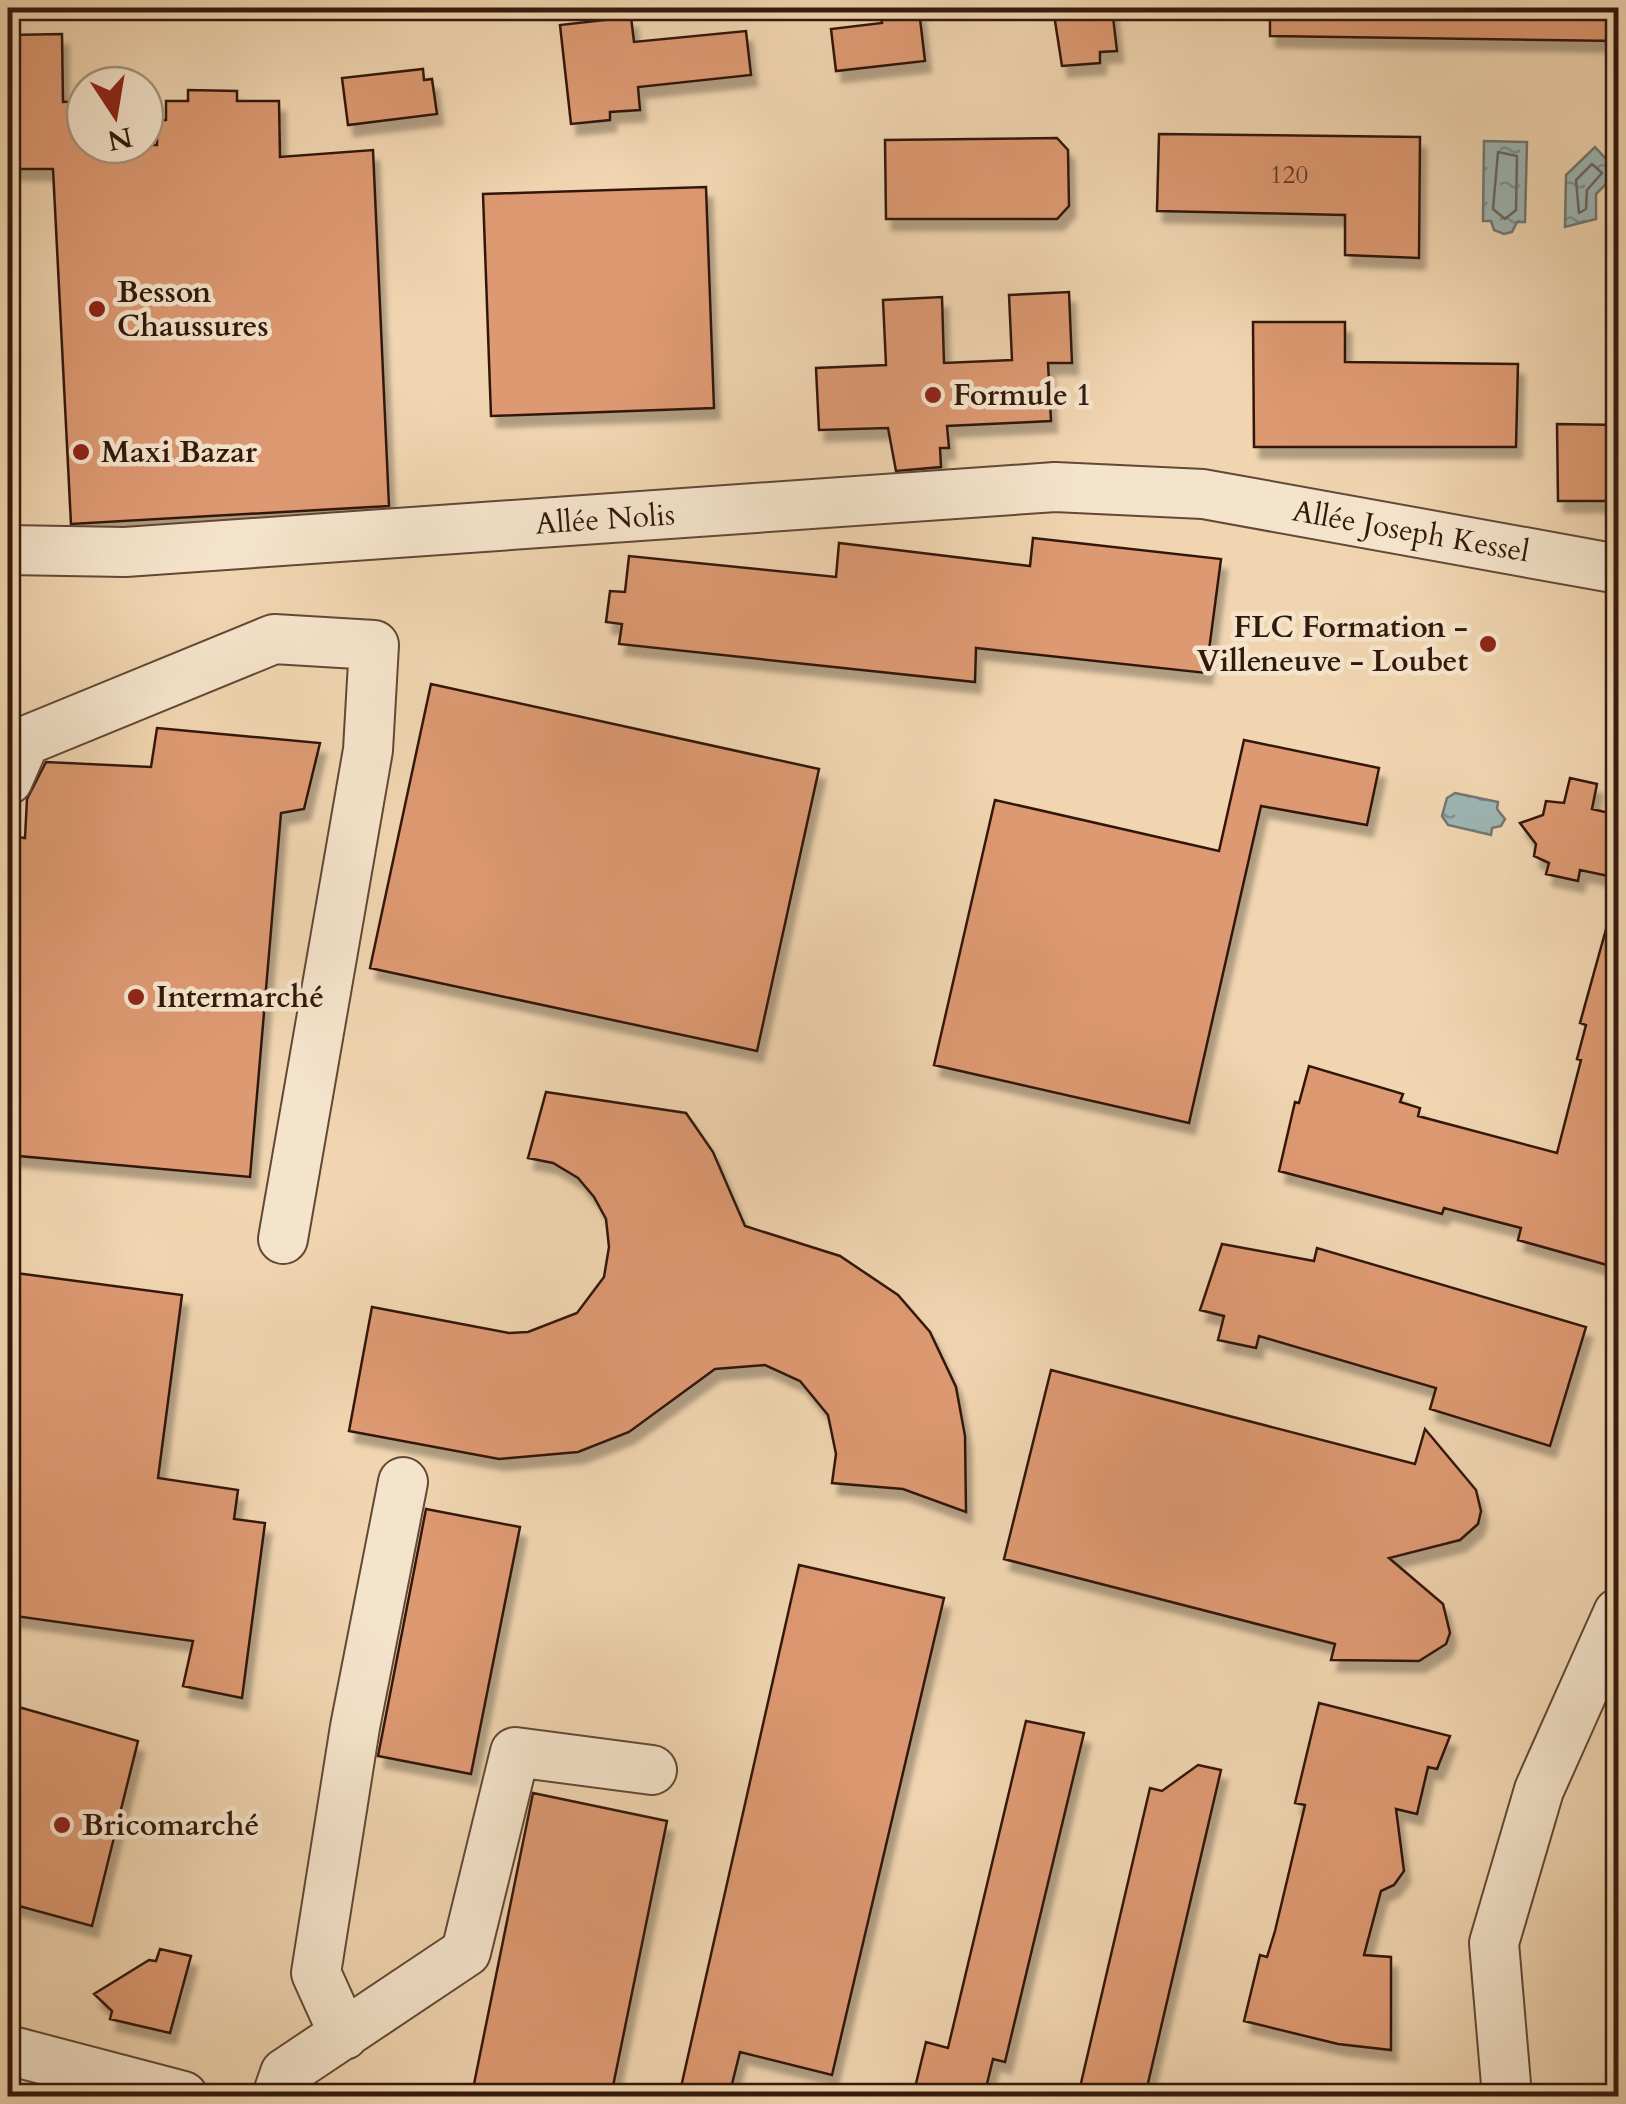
<svg xmlns="http://www.w3.org/2000/svg" width="1626" height="2104" viewBox="0 0 1626 2104" font-family="Cardo,serif">
  <style>
    .water { fill: url(#water-ripples); stroke: #737771; stroke-width: 2.5 }
    .lines { fill: none; stroke-linecap: round; stroke-linejoin: round }
    .shore { stroke: #686860; stroke-width: 2.5 }
    .building { fill: #dd9972; stroke: #33190c; stroke-width: 2.5; filter: url(#shadow) }
    .minor-casing { stroke: #624835; stroke-width: 52 }
    .minor { stroke: #f5e4cc; stroke-width: 48 }
    .poi-dot { fill: #8f2418; stroke: #f5e4cc; stroke-width: 4 }
    .labels { text-anchor: middle; stroke-width: 9; stroke-linejoin: round; paint-order: stroke }
    .number-label { font-size: 25px; fill: #5e3926 }
    .poi-label { font-size: 30px; font-weight: bold; fill: #33190c; stroke: #f5e4cc; text-anchor: start }
    .street-label { font-size: 30px; fill: #33190c; stroke: #f5e4cc }
  </style>
  <defs>
    <pattern id="water-ripples" width="26" height="14" patternUnits="userSpaceOnUse" patternTransform="scale(2.5)"><rect width="26" height="14" fill="#9db6b4"/><path d="M2 4q2-2 4 0t4 0M15 11q2-2 4 0t4 0" fill="none" stroke="#819391"/></pattern>
    <filter id="shadow"><feDropShadow dx="6" dy="11" stdDeviation="2.5" flood-color="#0004"/></filter>
  </defs>
  <rect width="100%" height="100%" fill="#f0d5b0"/>
  <filter id="stains"><feTurbulence type="fractalNoise" baseFrequency=".002" numOctaves="4"/><feColorMatrix values="0 0 0 0 .2 0 0 0 0 .09 0 0 0 0 .02 0 0 0 .5 -.17"/></filter>
  <radialGradient id="worn" r=".72"><stop offset=".6" stop-color="#630" stop-opacity="0"/><stop offset="1" stop-color="#630" stop-opacity=".3"/></radialGradient>
  <path class="water" d="M 1484,141 L 1527,142 L 1525,222 L 1517,222 L 1512,232 L 1504,234 L 1494,230 L 1491,221 L 1483,221 Z
    M 1595,147 L 1618,172 L 1596,194 L 1596,219 L 1565,227 L 1566,175 Z
    M 1455,793 L 1498,802 L 1497,809 L 1505,819 L 1501,826 L 1492,828 L 1491,835 L 1448,825 L 1442,816 L 1447,798 Z"/>
  <g class="lines">
    <path class="shore" d="M 1498,152 L 1517,156 L 1516,210 L 1505,219 L 1493,209 Z
      M 1592,164 L 1602,173 L 1587,190 L 1586,209 L 1579,213 L 1576,180 Z"/>
  </g>
  <path class="building" d="M 1053,8 L 1112,8 L 1117,51 L 1100,52 L 1100,63 L 1062,66 Z
    M 1270,8 L 1618,8 L 1618,41 L 1270,36 Z
    M 919,10 L 925,61 L 836,71 L 831,29 L 882,23 L 881,14 Z
    M 631,17 L 634,42 L 746,31 L 751,75 L 638,87 L 640,110 L 610,112 L 610,120 L 571,124 L 560,25 Z
    M 62,34 L 63,102 L 83,101 L 84,145 L 157,145 L 157,121 L 166,120 L 166,101 L 188,101 L 188,90 L 237,91 L 237,101 L 279,101 L 280,157 L 373,150 L 389,506 L 71,524 L 53,169 L 8,169 L 8,35 Z
    M 423,69 L 424,80 L 432,79 L 437,114 L 348,125 L 342,78 Z
    M 1159,134 L 1420,137 L 1419,258 L 1345,255 L 1345,215 L 1157,211 Z
    M 1057,138 L 1068,150 L 1069,206 L 1057,219 L 886,219 L 885,140 Z
    M 706,187 L 714,408 L 491,416 L 483,194 Z
    M 1069,292 L 1072,363 L 1048,363 L 1051,421 L 947,426 L 949,448 L 940,448 L 941,467 L 896,471 L 888,428 L 819,430 L 816,368 L 886,365 L 883,300 L 942,297 L 944,363 L 1012,360 L 1009,295 Z
    M 1253,322 L 1345,322 L 1345,362 L 1518,364 L 1516,447 L 1254,447 Z
    M 1557,424 L 1618,425 L 1618,501 L 1558,501 Z
    M 1033,538 L 1221,559 L 1206,673 L 976,648 L 975,682 L 619,644 L 622,624 L 606,622 L 610,591 L 625,592 L 629,556 L 836,577 L 839,543 L 1030,566 Z
    M 431,684 L 819,769 L 757,1051 L 370,968 Z
    M 157,728 L 320,743 L 304,809 L 281,813 L 250,1177 L 8,1155 L 8,836 L 25,838 L 27,799 L 46,762 L 151,767 Z
    M 1244,740 L 1379,768 L 1367,825 L 1261,806 L 1189,1123 L 934,1065 L 995,800 L 1219,851 Z
    M 1570,778 L 1597,784 L 1592,809 L 1618,815 L 1613,877 L 1580,870 L 1578,881 L 1546,874 L 1549,863 L 1534,856 L 1536,844 L 1520,823 L 1543,815 L 1546,801 L 1564,803 Z
    M 1608,922 L 1618,923 L 1618,1268 L 1518,1240 L 1521,1228 L 1444,1208 L 1442,1214 L 1279,1171 L 1295,1102 L 1299,1103 L 1309,1066 L 1403,1094 L 1400,1102 L 1420,1108 L 1418,1116 L 1557,1153 L 1581,1060 L 1577,1059 L 1586,1025 L 1580,1023 Z
    M 546,1092 L 686,1113 L 713,1152 L 745,1226 L 840,1256 L 898,1295 L 930,1332 L 956,1387 L 965,1436 L 966,1512 L 903,1489 L 832,1483 L 836,1454 L 828,1415 L 800,1381 L 765,1365 L 715,1369 L 629,1432 L 578,1452 L 499,1459 L 349,1431 L 372,1307 L 509,1333 L 528,1332 L 577,1313 L 604,1277 L 609,1247 L 606,1219 L 594,1197 L 578,1178 L 553,1163 L 528,1158 Z
    M 1222,1244 L 1314,1261 L 1317,1248 L 1586,1327 L 1550,1446 L 1430,1409 L 1436,1388 L 1259,1336 L 1256,1348 L 1218,1340 L 1224,1316 L 1200,1310 Z
    M 16,1273 L 182,1295 L 158,1478 L 238,1490 L 234,1519 L 265,1523 L 242,1698 L 183,1686 L 193,1641 L 8,1615 L 8,1338 Z
    M 1051,1370 L 1415,1464 L 1425,1429 L 1476,1490 L 1481,1511 L 1478,1524 L 1460,1540 L 1389,1558 L 1443,1604 L 1450,1633 L 1446,1644 L 1419,1661 L 1331,1660 L 1335,1644 L 1004,1559 Z
    M 426,1509 L 520,1527 L 471,1774 L 378,1756 Z
    M 799,1565 L 944,1598 L 832,2075 L 740,2052 L 729,2096 L 679,2096 Z
    M 1319,1703 L 1450,1736 L 1437,1769 L 1428,1767 L 1417,1814 L 1396,1809 L 1404,1871 L 1394,1885 L 1381,1891 L 1364,1955 L 1391,1957 L 1391,2050 L 1338,2044 L 1244,2021 L 1260,1955 L 1267,1957 L 1275,1931 L 1305,1805 L 1295,1803 Z
    M 8,1704 L 138,1741 L 92,1926 L 8,1903 Z
    M 1026,1721 L 1084,1733 L 1005,2062 L 993,2059 L 984,2096 L 913,2096 L 926,2042 L 948,2048 Z
    M 1198,1765 L 1221,1770 L 1145,2096 L 1091,2096 L 1093,2086 L 1081,2083 L 1150,1788 L 1162,1791 Z
    M 533,1793 L 667,1821 L 611,2096 L 533,2096 L 474,2084 Z
    M 160,1949 L 191,1956 L 170,2033 L 110,2019 L 112,2011 L 94,1994 L 149,1960 L 156,1961 Z"/>
  <g class="lines">
    <g class="minor-casing">
      <path id="minor" d="M 8,550 L 125,552 L 1055,487 L 1203,494 L 1618,569
        M 8,780 L 25,741 L 274,639 L 374,645 L 368,750 L 283,1239
        M 344,2035 L 316,1973 L 355,1727 L 403,1482
        M 8,2050 L 183,2096
        M 277,2096 L 285,2073 L 466,1952 L 515,1752 L 652,1770
        M 1507,2096 L 1494,1943 L 1539,1790 L 1618,1613"/>
    </g>
    <use href="#minor" class="minor"/>
  </g>
  <g class="poi-dot">
    <circle cx="97" cy="309" r="10"/>
    <circle cx="933" cy="395" r="10"/>
    <circle cx="81" cy="452" r="10"/>
    <circle cx="1488" cy="644" r="10"/>
    <circle cx="136" cy="997" r="10"/>
    <circle cx="62" cy="1825" r="10"/>
  </g>
  <g class="labels">
    <g class="number-label">
      <text x="1289" y="183">120</text>
    </g>
    <g class="poi-label">
      <text x="117" y="302">Besson<tspan x="117" dy="34">Chaussures</tspan></text>
      <text x="953" y="405">Formule 1</text>
      <text x="101" y="462">Maxi Bazar</text>
      <text x="1468" y="637" text-anchor="end">FLC Formation -<tspan x="1468" dy="34">Villeneuve - Loubet</tspan></text>
      <text x="156" y="1007">Intermarché</text>
      <text x="82" y="1835">Bricomarché</text>
    </g>
    <g class="street-label">
      <text transform="translate(605 519) rotate(-4)" y="10">Allée Nolis</text>
      <text transform="translate(1411 531) rotate(10)" y="10">Allée Joseph Kessel</text>
    </g>
  </g>
  <rect width="1626" height="2104" fill="none" stroke="#f0d5b0" stroke-width="40"/>
  <rect x="10" y="10" width="1606" height="2084" fill="none" stroke="#33190c" stroke-width="5"/>
  <rect x="20" y="20" width="1586" height="2064" fill="none" stroke="#33190c" stroke-width="2.5"/>
  <g transform="translate(115 115) rotate(168)"><circle r="48" fill="#f5e4cc" stroke="#a7937f" stroke-width="2.5"/>
  <path d="M0-8L18 38L0 25L-18 38Z" fill="#8f2418"/>
  <text y="-15" font-size="28" font-weight="bold" text-anchor="middle" fill="#33190c">N</text>
  </g>
  <rect width="100%" height="100%" filter="url(#stains)"/>
  <rect width="100%" height="100%" fill="url(#worn)"/>
</svg>
